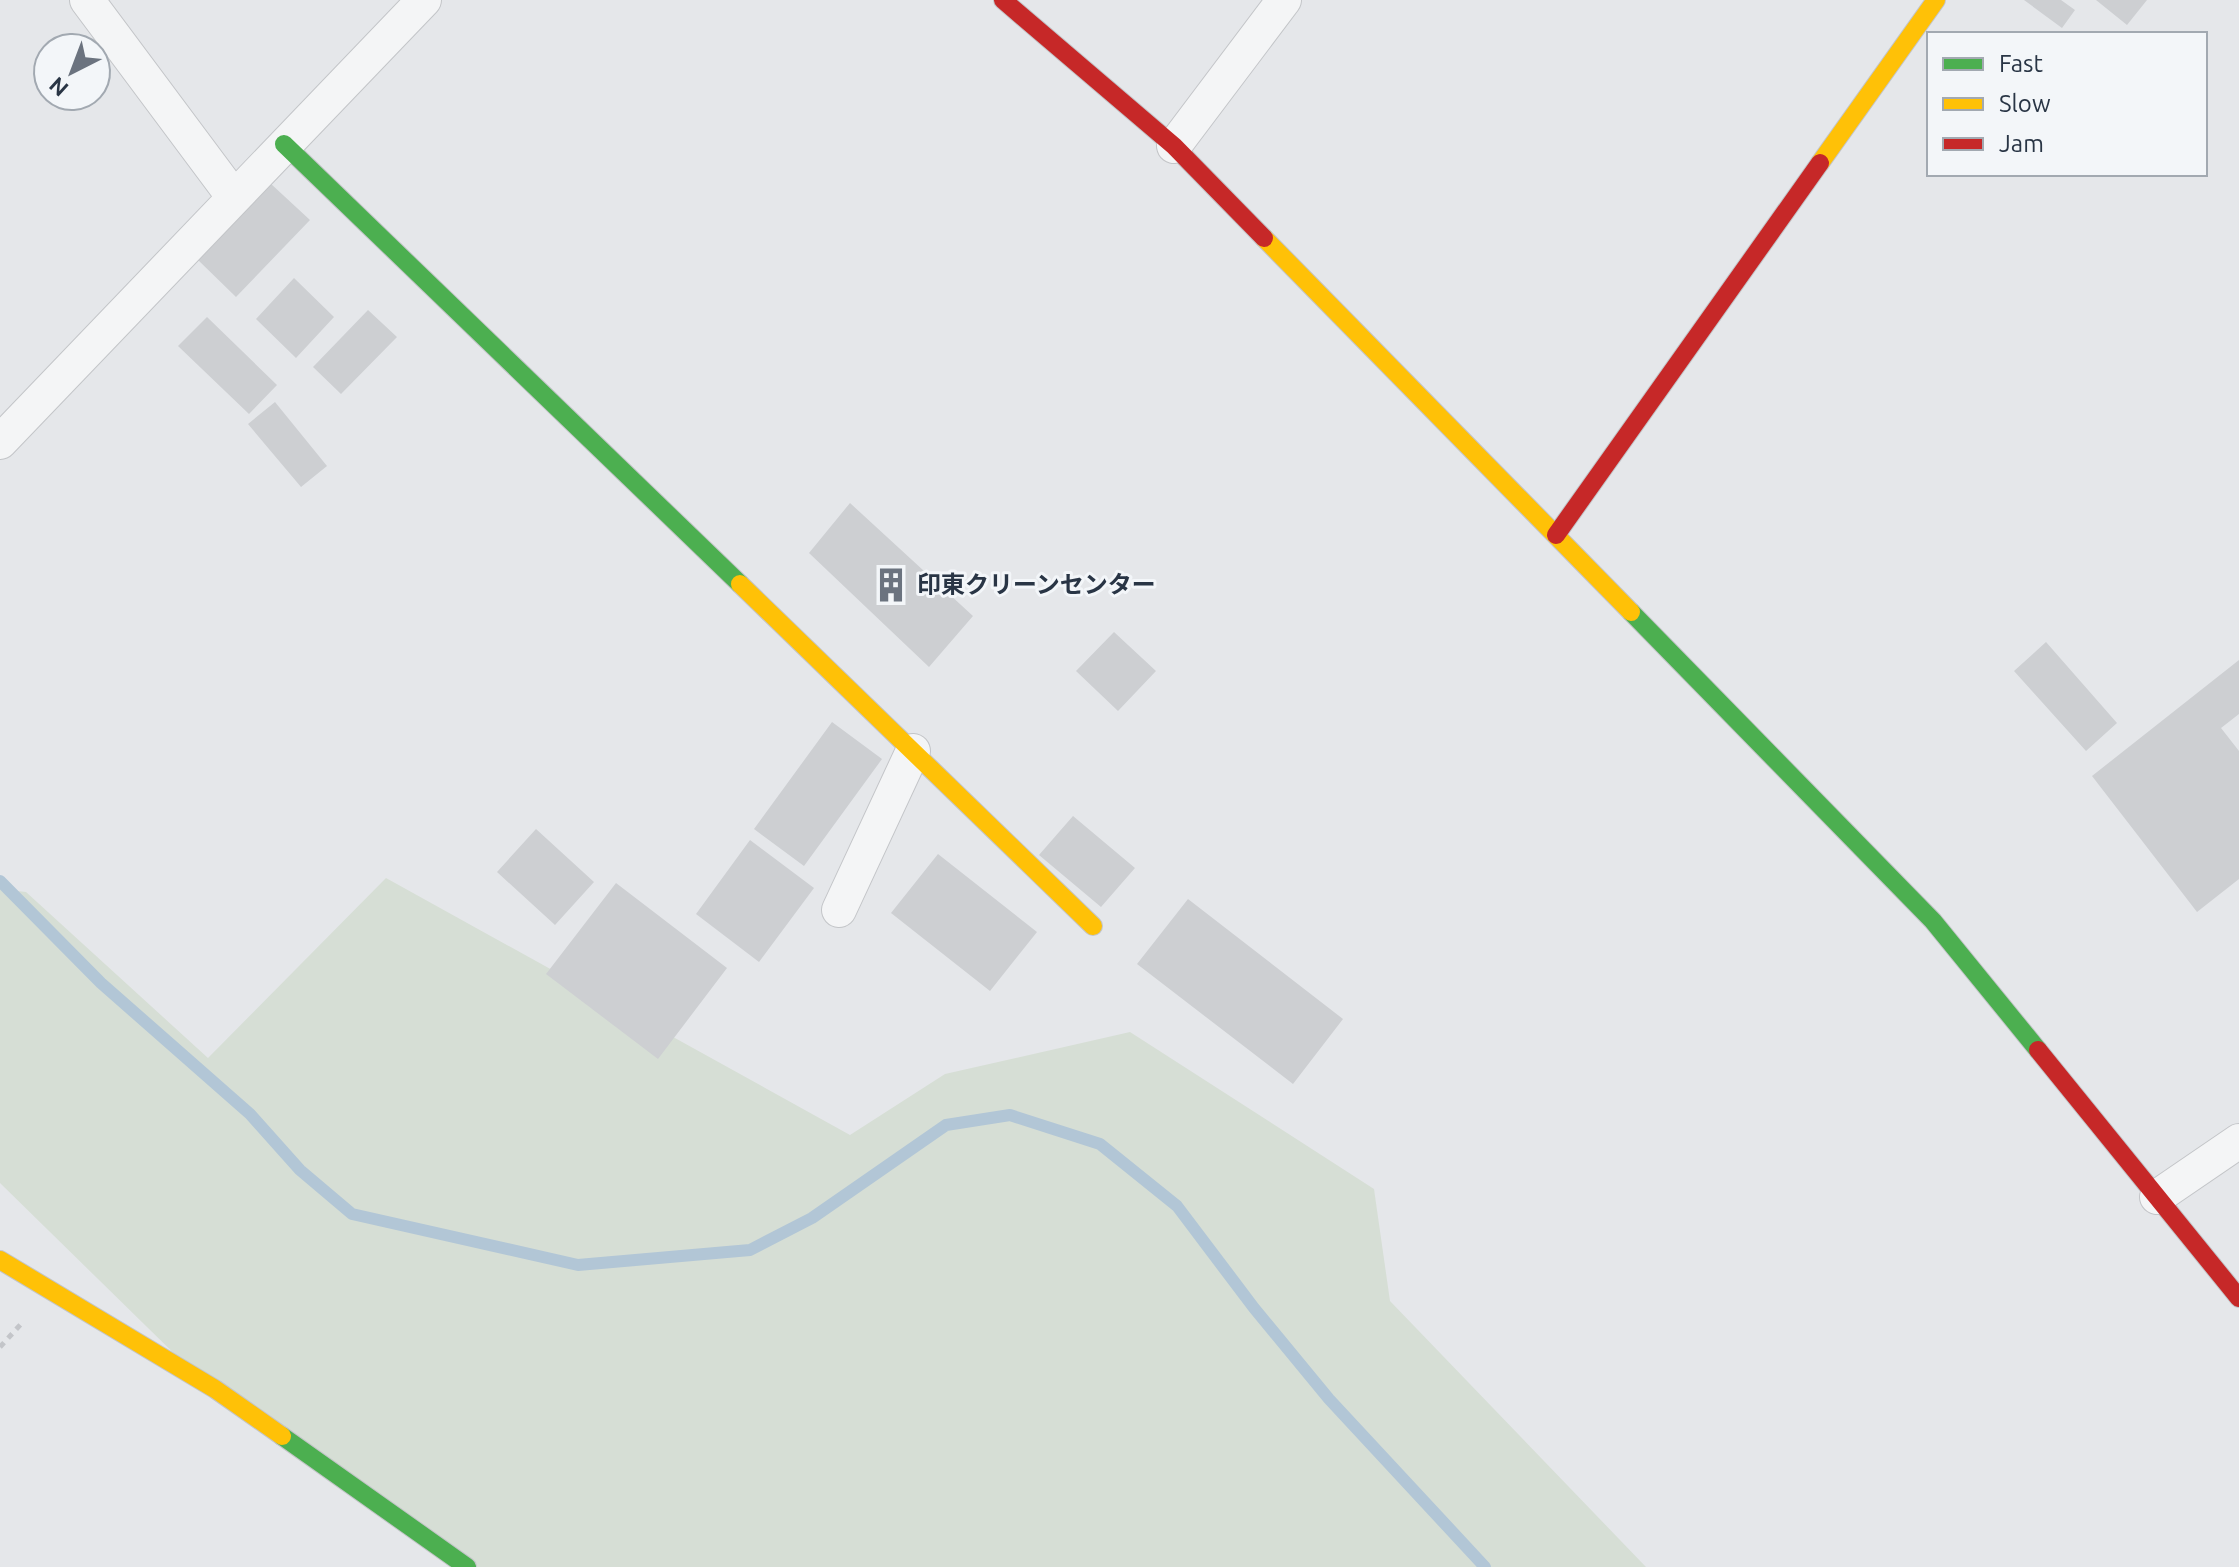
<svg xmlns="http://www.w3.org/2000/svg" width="2239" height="1567" viewBox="0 0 2239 1567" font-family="Ubuntu,'Noto Sans JP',sans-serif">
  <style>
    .green { fill: #d6ded5 }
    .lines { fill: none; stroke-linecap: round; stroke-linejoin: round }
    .stream { stroke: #b2c6d6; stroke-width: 12 }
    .building { fill: #cdcfd2 }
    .street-casing { stroke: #c3c5c8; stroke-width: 36 }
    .fast-casing { stroke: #c3c5c8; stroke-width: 20 }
    .slow-casing { stroke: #c3c5c8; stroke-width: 20 }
    .jam-casing { stroke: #c3c5c8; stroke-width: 20 }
    .path { stroke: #c3c5c9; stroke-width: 5; stroke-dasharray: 6 6; stroke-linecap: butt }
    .street { stroke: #f4f5f6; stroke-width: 34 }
    .fast { stroke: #4caf50; stroke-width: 18 }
    .slow { stroke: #ffc107; stroke-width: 18 }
    .jam { stroke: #c62828; stroke-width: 18 }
    .labels { text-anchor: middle; stroke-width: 6; stroke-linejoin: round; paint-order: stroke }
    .poi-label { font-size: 24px; font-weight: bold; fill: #293545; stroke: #f3f6f9; text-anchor: start }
  </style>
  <rect width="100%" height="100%" fill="#e5e7ea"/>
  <path class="green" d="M 386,878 L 850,1135 L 945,1074 L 1130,1032 L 1374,1189 L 1390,1301 L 1646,1567 L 467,1567 L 195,1374 L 0,1183 L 0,889 L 26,892 L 208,1058 Z"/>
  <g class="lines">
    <path class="stream" d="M 0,881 L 101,983 L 250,1114 L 300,1170 L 352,1214 L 578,1265 L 750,1250 L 812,1218 L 946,1125 L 1010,1115 L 1100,1144 L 1177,1206 L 1254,1308 L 1329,1399 L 1485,1567"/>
  </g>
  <path class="building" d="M 2024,0 L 2061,0 L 2075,10 L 2062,28 Z
    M 2096,0 L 2147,0 L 2127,25 Z
    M 270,183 L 310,220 L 236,297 L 197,259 Z
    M 294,278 L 334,317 L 296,358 L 256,319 Z
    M 368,310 L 397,337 L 341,394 L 313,367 Z
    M 207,317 L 277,385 L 249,414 L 178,346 Z
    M 275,402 L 327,466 L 301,487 L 248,424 Z
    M 850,503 L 973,616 L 929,667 L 809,553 Z
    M 1114,632 L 1156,671 L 1118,711 L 1076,671 Z
    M 2046,642 L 2117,723 L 2086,751 L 2014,671 Z
    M 2239,660 L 2239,714 L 2221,728 L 2239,751 L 2239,879 L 2197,912 L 2092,776 Z
    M 832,722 L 882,759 L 804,866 L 754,829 Z
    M 1073,816 L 1135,868 L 1101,907 L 1039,855 Z
    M 536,829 L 594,882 L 555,925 L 497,872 Z
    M 750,840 L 814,888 L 759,962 L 696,914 Z
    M 938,854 L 1037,932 L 990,991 L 891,913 Z
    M 616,883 L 727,968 L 658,1059 L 546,974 Z
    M 1188,899 L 1343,1019 L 1293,1084 L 1137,964 Z"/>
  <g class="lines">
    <g class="street-casing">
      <path id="street" d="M 87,0 L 233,196
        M 1174,146 L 1284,0
        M 0,442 L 424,0
        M 839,910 L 913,751
        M 2157,1197 L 2239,1141"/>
    </g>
    <g class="fast-casing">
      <path id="fast" d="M 284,144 L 740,584
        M 1631,612 L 1933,921 L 2038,1050
        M 282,1436 L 467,1567"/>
    </g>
    <g class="slow-casing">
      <path id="slow" d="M 1820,163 L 1936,0
        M 1264,238 L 1631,612
        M 740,584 L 1093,926
        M 0,1260 L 215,1389 L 282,1436"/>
    </g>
    <g class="jam-casing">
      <path id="jam" d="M 1003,0 L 1174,146 L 1264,238
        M 1556,535 L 1820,163
        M 2038,1050 L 2239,1298"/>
    </g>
    <path class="path" d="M 0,1347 L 21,1324"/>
    <use href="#street" class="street"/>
    <use href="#fast" class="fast"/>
    <use href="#slow" class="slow"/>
    <use href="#jam" class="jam"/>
  </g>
  <defs>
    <g id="building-bare" transform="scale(2.76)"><path d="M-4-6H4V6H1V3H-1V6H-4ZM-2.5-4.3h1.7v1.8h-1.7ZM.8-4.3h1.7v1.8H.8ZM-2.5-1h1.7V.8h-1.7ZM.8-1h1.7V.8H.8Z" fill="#6b737f" stroke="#f3f6f9" stroke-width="2.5" paint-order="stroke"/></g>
  </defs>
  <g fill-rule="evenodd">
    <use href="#building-bare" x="891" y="585"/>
  </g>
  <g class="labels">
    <g class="poi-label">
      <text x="917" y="593">印東クリーンセンター</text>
    </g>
  </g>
  <rect x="1927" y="32" width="280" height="144" fill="#f3f6f9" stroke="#a2a9b1" stroke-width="2"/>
  <rect x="1943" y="58" width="40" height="12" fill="#4caf50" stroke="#a2a9b1" stroke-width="2"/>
  <text x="1999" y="72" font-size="24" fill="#293545">Fast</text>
  <rect x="1943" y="98" width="40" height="12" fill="#ffc107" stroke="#a2a9b1" stroke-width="2"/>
  <text x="1999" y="112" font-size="24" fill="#293545">Slow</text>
  <rect x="1943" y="138" width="40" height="12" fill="#c62828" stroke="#a2a9b1" stroke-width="2"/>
  <text x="1999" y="152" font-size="24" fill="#293545">Jam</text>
  <g transform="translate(72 72) rotate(222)"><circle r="38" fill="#f3f6f9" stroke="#a2a9b1" stroke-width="2"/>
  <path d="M0-6L14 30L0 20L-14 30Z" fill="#6b737f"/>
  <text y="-12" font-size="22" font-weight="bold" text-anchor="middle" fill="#293545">N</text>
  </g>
</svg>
